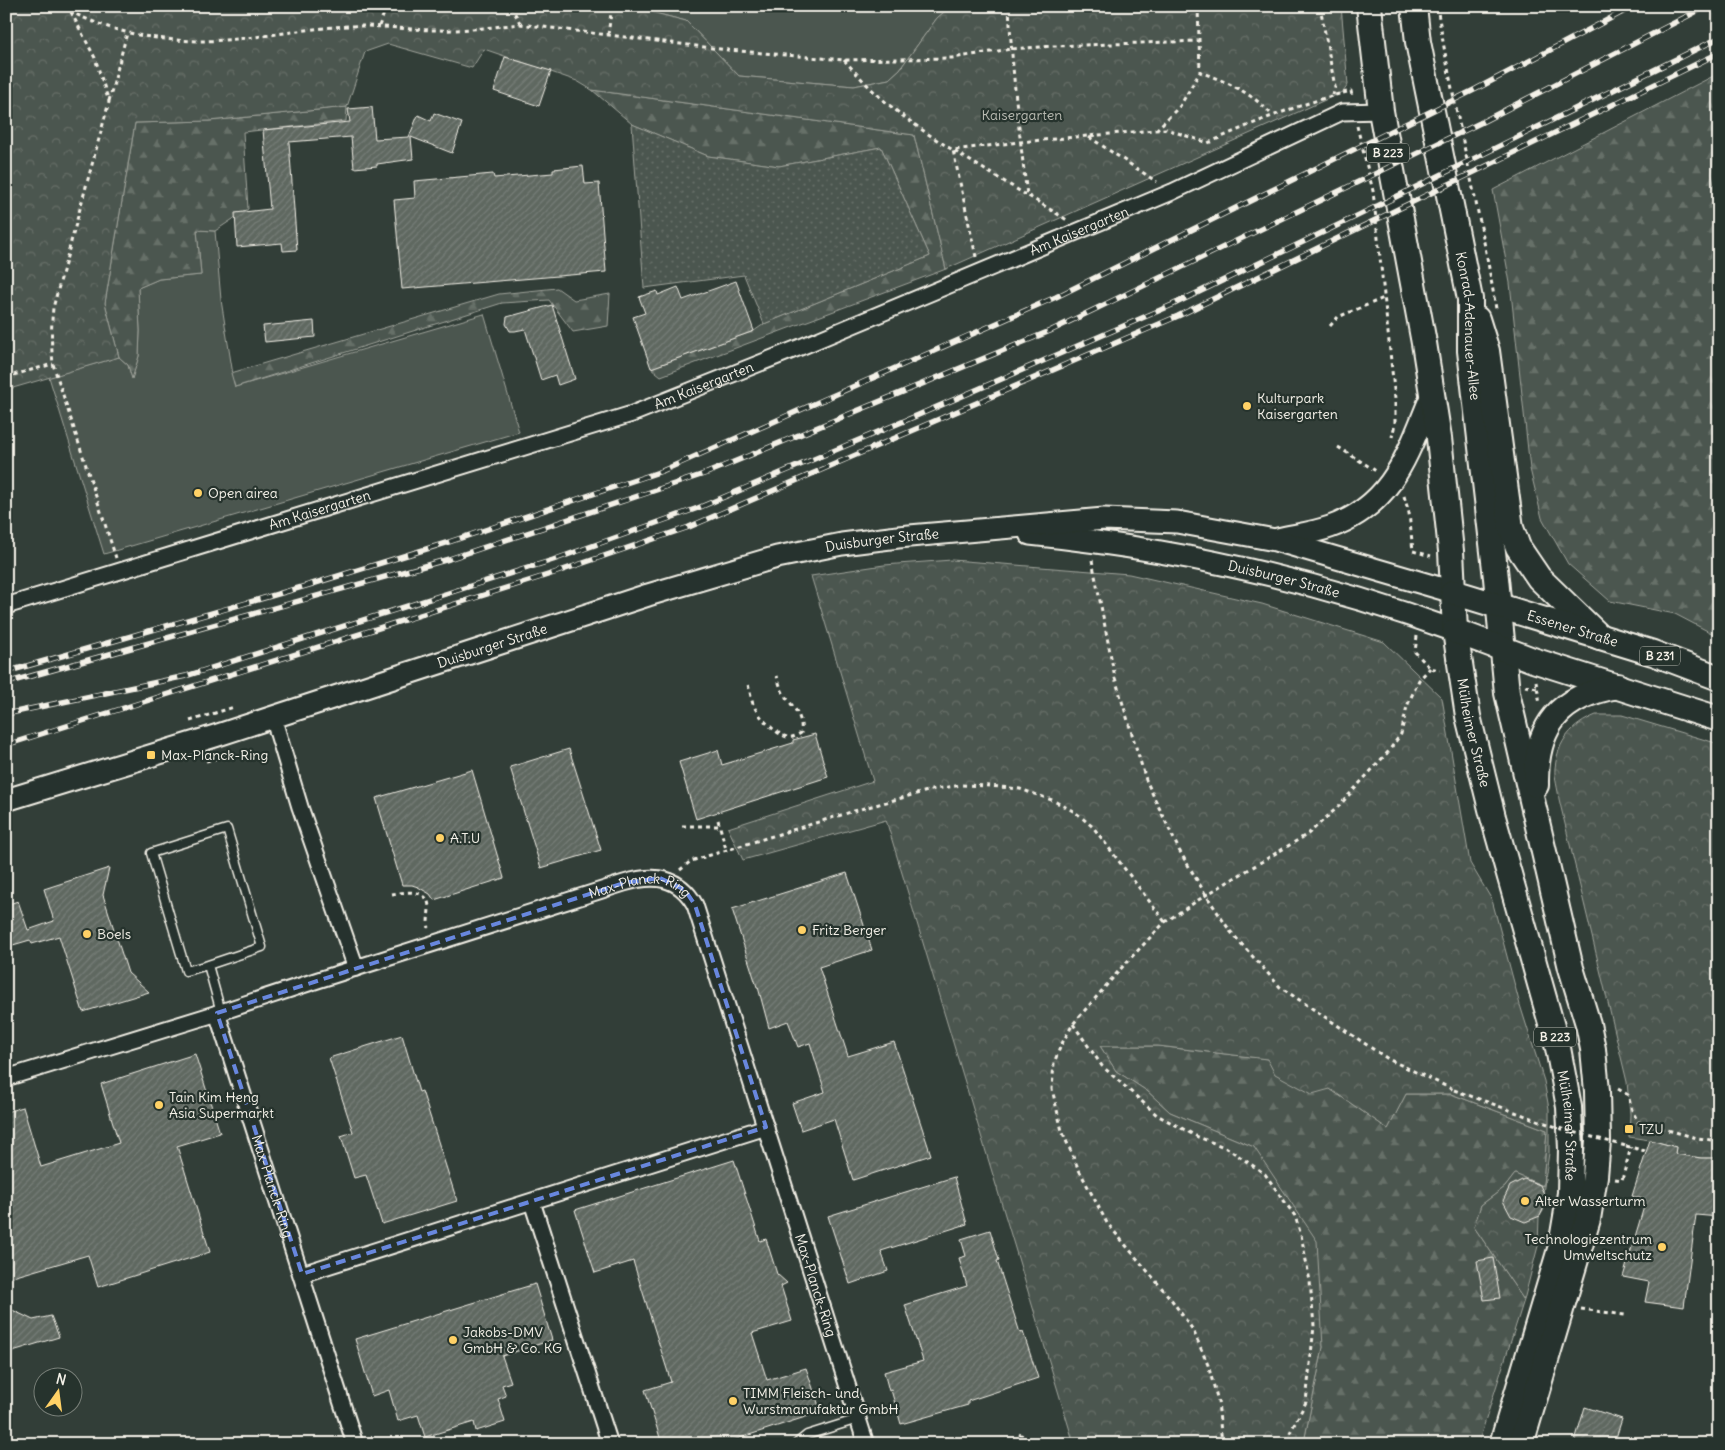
<svg xmlns="http://www.w3.org/2000/svg" width="1725" height="1450" viewBox="0 0 1725 1450" font-family="Delius,sans-serif">
  <style>
    .grass { fill: #4c564f; stroke: #a0a49c }
    .forest { fill: url(#forest-firs); stroke: #a0a49c }
    .park { fill: url(#park-crowns); stroke: #a0a49c }
    .garden { fill: url(#garden-dots); stroke: #a0a49c }
    .building { fill: url(#building-hatch); stroke: #f4f1e8 }
    .lines { fill: none; stroke-linecap: round; stroke-linejoin: round }
    .service-casing { stroke: #f4f1e8; stroke-width: 11 }
    .minor-casing { stroke: #f4f1e8; stroke-width: 19 }
    .secondary-casing { stroke: #f4f1e8; stroke-width: 25 }
    .primary-casing { stroke: #f4f1e8; stroke-width: 28 }
    .path { stroke: #f4f1e8; stroke-width: 3; stroke-dasharray: 4 4; stroke-linecap: butt }
    .service { stroke: #26332d; stroke-width: 8 }
    .minor { stroke: #26332d; stroke-width: 15 }
    .secondary { stroke: #26332d; stroke-width: 21 }
    .primary { stroke: #26332d; stroke-width: 24 }
    .rail-casing { stroke: #f4f1e8; stroke-width: 5.5 }
    .rail { stroke: #26332d; stroke-width: 4; stroke-dasharray: 11; stroke-linecap: butt }
    .path-bridge { stroke: #f4f1e8; stroke-width: 3; stroke-dasharray: 4 4; stroke-linecap: butt }
    .marked { fill: none; stroke: #6887de; stroke-width: 4; stroke-dasharray: 10 6; stroke-linejoin: round }
    .poi-dot { fill: #ffd166; stroke: #26332d; stroke-width: 2 }
    .labels { text-anchor: middle; stroke-width: 4.5; stroke-linejoin: round; paint-order: stroke }
    .shield { fill: #26332d; stroke: #b6b8b0; stroke-width: 1 }
    .shield-label { font-size: 12px; font-weight: bold; fill: #f4f1e8 }
    .park-label { font-size: 14px; fill: #b9bbb2; stroke: #26332d }
    .street-label { font-size: 14px; fill: #f4f1e8; stroke: #26332d }
    .poi-label { font-size: 14px; fill: #f4f1e8; stroke: #26332d; text-anchor: start }
  </style>
  <defs>
    <pattern id="forest-firs" width="22" height="20" patternUnits="userSpaceOnUse" patternTransform="scale(1.25)"><rect width="22" height="20" fill="#4c564f"/><path d="M5 1l3.5 6h-7zM16 11l3.5 6h-7z" fill="#666f68"/></pattern>
    <pattern id="park-crowns" width="20" height="18" patternUnits="userSpaceOnUse" patternTransform="scale(1.25)"><rect width="20" height="18" fill="#4c564f"/><path d="M2 6a3 3 0 1 1 6 0M12 15a3 3 0 1 1 6 0" fill="none" stroke="#666f68"/></pattern>
    <pattern id="garden-dots" width="8" height="8" patternUnits="userSpaceOnUse" patternTransform="scale(1.25)"><rect width="8" height="8" fill="#4c564f"/><path d="M2 2h.1M6 6h.1" fill="none" stroke="#666f68" stroke-width="1.8" stroke-linecap="round"/></pattern>
    <pattern id="building-hatch" width="6" height="6" patternUnits="userSpaceOnUse" patternTransform="scale(1.25)"><rect width="6" height="6" fill="#5f6861"/><path d="M-1 1l2-2M0 6l6-6M5 7l2-2" fill="none" stroke="#777e78"/></pattern>
  </defs>
  <rect width="100%" height="100%" fill="#323e38"/>
  <filter id="ink" filterUnits="userSpaceOnUse"><feTurbulence type="fractalNoise" baseFrequency=".02" numOctaves="2"/><feDisplacementMap in="SourceGraphic" scale="10" xChannelSelector="R" yChannelSelector="G"/><feConvolveMatrix kernelMatrix="1 2 1 2 8 2 1 2 1" color-interpolation-filters="sRGB"/></filter>
  <g filter="url(#ink)">
    <path class="grass" d="M 628,6 L 951,6 L 937,18 L 900,69 L 889,79 L 854,86 L 739,76 L 686,21 Z
      M 197,230 L 215,231 L 221,300 L 235,387 L 484,314 L 519,432 L 104,554 L 49,377 L 119,357 L 128,365 L 132,378 L 139,356 L 140,331 L 138,288 L 159,279 L 201,275 Z"/>
    <path class="forest" d="M 1719,73 L 1719,109 L 1712,174 L 1719,215 L 1719,637 L 1675,614 L 1610,601 L 1568,564 L 1542,518 L 1530,469 L 1510,283 L 1493,190 Z
      M 592,90 L 914,135 L 946,269 L 661,376 L 651,368 L 754,331 L 764,324 L 930,256 L 881,147 L 779,166 L 708,156 L 632,124 Z
      M 347,107 L 346,121 L 243,132 L 248,209 L 215,231 L 197,230 L 201,275 L 159,279 L 138,288 L 140,331 L 139,356 L 132,379 L 128,365 L 119,357 L 105,303 L 135,123 L 209,121 Z
      M 557,288 L 574,300 L 610,294 L 608,326 L 573,332 L 549,300 L 502,303 L 235,387 L 231,373 L 499,294 Z
      M 1100,1046 L 1157,1046 L 1268,1059 L 1330,1089 L 1388,1129 L 1406,1094 L 1451,1094 L 1547,1130 L 1543,1186 L 1515,1174 L 1505,1187 L 1481,1205 L 1474,1227 L 1524,1300 L 1478,1444 L 1301,1444 L 1305,1437 L 1323,1347 L 1254,1147 L 1170,1112 L 1147,1091 L 1116,1071 Z"/>
    <path class="park" d="M 6,6 L 628,6 L 686,21 L 739,76 L 854,86 L 889,79 L 900,69 L 937,18 L 951,6 L 1341,6 L 1348,85 L 1343,92 L 946,269 L 914,135 L 592,90 L 577,81 L 484,49 L 472,68 L 388,44 L 365,52 L 347,107 L 209,121 L 135,123 L 105,303 L 119,357 L 6,390 Z
      M 952,560 L 1129,574 L 1262,604 L 1384,642 L 1442,698 L 1470,863 L 1492,900 L 1520,1005 L 1544,1081 L 1549,1109 L 1549,1153 L 1543,1193 L 1543,1211 L 1539,1217 L 1538,1246 L 1524,1300 L 1474,1227 L 1481,1205 L 1505,1187 L 1515,1174 L 1543,1186 L 1547,1130 L 1451,1094 L 1406,1094 L 1388,1129 L 1330,1089 L 1312,1094 L 1275,1074 L 1267,1059 L 1158,1046 L 1100,1046 L 1116,1071 L 1147,1091 L 1170,1112 L 1254,1147 L 1317,1241 L 1323,1347 L 1305,1437 L 1301,1444 L 1074,1444 L 886,820 L 743,860 L 728,828 L 873,781 L 811,576 L 884,565 Z
      M 1596,715 L 1622,715 L 1719,744 L 1719,1158 L 1701,1158 L 1675,1154 L 1676,1147 L 1650,1140 L 1629,1137 L 1630,1114 L 1627,1082 L 1559,799 C 1558,789 1554,777 1555,768 C 1558,740 1572,725 1596,715 Z"/>
    <path class="garden" d="M 632,124 L 708,156 L 779,166 L 881,147 L 930,256 L 764,324 L 744,275 L 644,288 Z"/>
    <path class="building" d="M 505,57 L 551,71 L 539,106 L 494,91 Z
      M 372,107 L 375,139 L 409,137 L 418,115 L 431,121 L 434,113 L 462,123 L 452,153 L 411,137 L 413,159 L 377,164 L 377,166 L 354,168 L 351,137 L 289,142 L 297,250 L 283,251 L 282,243 L 237,247 L 235,213 L 270,209 L 263,130 L 350,122 L 348,109 Z
      M 583,166 L 585,184 L 599,183 L 606,272 L 402,289 L 394,200 L 415,198 L 414,181 L 493,174 L 494,178 L 553,173 L 553,169 Z
      M 736,281 L 754,331 L 651,368 L 633,317 L 645,313 L 639,297 L 657,291 L 658,295 L 678,287 L 683,300 Z
      M 552,305 L 575,379 L 558,385 L 555,375 L 541,380 L 525,329 L 515,331 L 510,331 L 506,324 L 507,317 Z
      M 314,321 L 315,337 L 265,342 L 263,326 Z
      M 815,734 L 828,777 L 696,819 L 679,762 L 718,750 L 722,765 L 793,743 L 793,740 Z
      M 569,749 L 601,850 L 541,868 L 510,767 Z
      M 472,770 L 504,878 L 434,900 L 430,894 L 418,887 L 412,885 L 402,885 L 376,798 Z
      M 109,868 L 103,895 L 128,973 L 149,992 L 83,1012 L 59,936 L 32,944 L 30,940 L 6,947 L 6,905 L 18,901 L 28,930 L 54,921 L 44,889 Z
      M 847,873 L 872,950 L 819,967 L 848,1056 L 894,1042 L 931,1155 L 853,1180 L 834,1119 L 801,1130 L 792,1103 L 825,1092 L 810,1043 L 798,1047 L 788,1021 L 769,1028 L 758,987 L 757,987 L 732,909 Z
      M 402,1035 L 419,1092 L 422,1091 L 457,1201 L 382,1224 L 366,1175 L 354,1178 L 341,1136 L 353,1132 L 329,1058 Z
      M 195,1054 L 220,1133 L 177,1146 L 210,1252 L 98,1287 L 88,1255 L 6,1279 L 6,1112 L 23,1107 L 41,1167 L 119,1143 L 101,1084 Z
      M 1650,1140 L 1676,1147 L 1675,1154 L 1701,1158 L 1719,1158 L 1719,1217 L 1696,1215 L 1684,1307 L 1645,1302 L 1649,1282 L 1623,1277 L 1646,1200 L 1632,1196 Z
      M 734,1160 L 760,1241 L 766,1239 L 777,1274 L 787,1283 L 781,1286 L 792,1321 L 752,1333 L 767,1380 L 806,1368 L 821,1412 L 721,1444 L 662,1444 L 645,1390 L 671,1382 L 633,1261 L 595,1273 L 575,1210 Z
      M 954,1177 L 967,1224 L 881,1251 L 888,1271 L 850,1284 L 828,1216 Z
      M 1524,1179 L 1540,1185 L 1547,1201 L 1540,1216 L 1525,1222 L 1511,1216 L 1503,1201 L 1510,1186 Z
      M 990,1230 L 999,1260 L 997,1261 L 1020,1333 L 1023,1332 L 1038,1378 L 968,1401 L 968,1405 L 901,1424 L 891,1390 L 889,1391 L 884,1372 L 923,1361 L 905,1305 L 967,1286 L 959,1258 L 966,1256 L 961,1239 Z
      M 1493,1258 L 1500,1298 L 1484,1300 L 1477,1261 Z
      M 535,1284 L 552,1340 L 502,1356 L 511,1382 L 502,1385 L 506,1396 L 498,1399 L 505,1422 L 476,1431 L 474,1422 L 425,1437 L 418,1415 L 398,1421 L 389,1390 L 372,1396 L 355,1339 Z
      M 6,1307 L 33,1320 L 51,1316 L 59,1337 L 6,1353 Z
      M 1585,1407 L 1622,1419 L 1614,1444 L 1574,1444 Z"/>
    <g class="lines">
      <g class="service-casing">
        <path id="service" d="M 208,965 L 186,971 L 151,853 L 227,829 L 262,947 L 208,965 L 221,1012
          M 796,1444 L 807,1435 L 858,1419"/>
      </g>
      <g class="minor-casing">
        <g id="minor">
          <path id="s1" d="M 6,606 L 632,414 L 803,346 L 1172,192 L 1342,112 L 1381,111"/>
          <path d="M 273,717 L 300,807 L 356,968"/>
          <path id="s2" d="M 217,1013 L 355,1444"/>
          <path id="s3" d="M 6,1078 L 221,1012 L 318,980 L 624,883 C 654,874 679,876 695,905 L 866,1444"/>
          <path d="M 532,1202 L 610,1444"/>
          <path d="M 302,1274 L 766,1127"/>
        </g>
      </g>
      <g class="secondary-casing">
        <g id="secondary">
          <path id="s4" d="M 1030,534 C 1176,549 1317,580 1455,631"/>
          <path d="M 1278,539 C 1295,535 1313,533 1330,527 C 1395,504 1408,451 1432,395"/>
          <path id="s5" d="M 6,800 L 215,736 L 648,595 L 777,557 L 842,544 L 898,537 L 1104,519 L 1177,522 L 1275,540 L 1453,592"/>
        </g>
      </g>
      <g class="primary-casing">
        <g id="primary">
          <path id="s6" d="M 1369,6 L 1381,111 L 1424,343 L 1439,438 L 1451,551 L 1455,631 L 1468,716 L 1493,817 L 1558,1048 L 1569,1107 L 1571,1149 L 1570,1193 L 1561,1246 L 1502,1444"/>
          <path id="s7" d="M 1414,6 L 1418,42 L 1470,299 L 1470,351 L 1496,578 L 1507,693 L 1571,968 L 1588,1024 L 1593,1049 L 1597,1091 L 1598,1141 L 1595,1176 L 1588,1219 L 1521,1444"/>
          <path d="M 1477,319 L 1487,351 L 1511,528 L 1518,547 L 1539,578 L 1600,637"/>
          <path id="s8" d="M 1453,592 L 1653,653 L 1719,678"/>
          <path d="M 1455,631 L 1533,660 L 1719,719"/>
          <path d="M 1536,785 C 1535,725 1560,696 1618,686"/>
        </g>
      </g>
      <path class="path" d="M 63,6 C 77,16 93,22 108,27 C 145,39 186,43 225,40 C 266,37 308,28 349,26 C 379,25 408,30 437,30 C 465,31 492,27 520,24 L 728,50 L 844,60 L 952,58 L 1011,49 L 1054,46 L 1199,41
        M 511,6 L 520,23
        M 1009,6 C 1012,70 1019,132 1027,195 L 1067,220
        M 1198,6 L 1200,72 C 1229,83 1251,92 1272,115
        M 1320,6 L 1335,87 L 1333,95
        M 1437,6 C 1453,108 1480,208 1496,309
        M 71,12 L 95,58 L 109,102 L 53,308 C 51,327 51,345 53,364 L 116,558
        M 379,26 L 387,6
        M 608,35 L 612,6
        M 844,60 C 858,75 872,91 888,104 C 930,139 980,166 1026,195
        M 109,101 L 127,33
        M 1357,126 L 1373,191 L 1395,399 L 1395,424 L 1392,437
        M 1156,130 L 1180,106 L 1200,72
        M 1089,137 L 1157,182
        M 976,257 L 953,150 L 1020,142 L 1166,129 L 1208,143 C 1255,122 1301,103 1351,91 L 1352,96
        M 1330,326 L 1338,317 L 1384,298
        M 6,377 L 53,364
        M 1338,447 L 1376,471
        M 1404,496 L 1409,513 L 1413,551 L 1431,556
        M 1092,560 L 1115,678 L 1146,780 L 1179,850 L 1206,895 L 1230,931 L 1280,987 L 1388,1059 L 1454,1090
        M 1417,636 L 1415,652 L 1430,668 L 1440,670
        M 1536,681 L 1540,704
        M 748,685 C 750,691 751,698 753,704 C 758,716 774,733 787,737 C 792,738 796,736 801,733 C 803,716 794,708 785,696 C 781,690 779,683 777,676
        M 1525,686 L 1537,688
        M 190,721 L 234,707
        M 206,761 L 229,755 L 228,750
        M 718,820 L 726,849
        M 682,826 L 719,826
        M 680,870 L 691,861 L 864,808 L 935,789 L 962,785 L 990,786 L 1020,789 L 1052,800 L 1075,812 L 1093,827 L 1165,922
        M 392,894 C 405,892 428,888 429,907 C 429,915 427,921 429,928
        M 1073,1024 L 1102,1066 L 1157,1115 L 1198,1137 L 1227,1148 L 1265,1174 L 1295,1216 L 1301,1235 L 1310,1281 L 1314,1326 L 1306,1402 L 1284,1444
        M 1618,1089 L 1628,1095 L 1632,1110 L 1638,1122 L 1697,1138 L 1719,1141
        M 1626,1146 L 1645,1151
        M 1615,1179 L 1622,1180 L 1631,1147
        M 1581,1309 L 1625,1315
        M 1019,1434 L 1025,1437 L 1027,1444
        M 1222,1444 L 1218,1401 L 1208,1365 L 1193,1330 L 1171,1299 L 1107,1223 L 1078,1168 L 1062,1131 L 1052,1089 L 1054,1063 L 1061,1045 L 1073,1024 L 1124,965 L 1165,922 L 1206,895 L 1308,834 L 1338,807 L 1388,752 L 1401,734 L 1407,706 L 1419,680 L 1430,668"/>
      <use href="#service" class="service"/>
      <use href="#minor" class="minor"/>
      <use href="#secondary" class="secondary"/>
      <use href="#primary" class="primary"/>
      <g class="rail-casing">
        <path id="rail" d="M 6,672 L 309,585 L 446,543 L 662,471 L 1056,297 L 1476,89 L 1634,6
          M 6,683 L 449,559 L 707,473 L 1050,331 L 1480,123 L 1707,6
          M 6,714 L 186,676 L 553,560 L 698,508 L 916,416 L 1172,305 L 1357,216 L 1719,38
          M 6,745 L 554,573 L 689,527 L 1178,316 L 1719,53"/>
      </g>
      <use href="#rail" class="rail"/>
      <path class="path-bridge" d="M 1454,1090 L 1562,1129 L 1626,1146"/>
    </g>
  </g>
  <path class="marked" d="M 660,878 L 685,890 L 695,905 L 766,1127 L 302,1274 L 217,1013 L 624,883 Z"/>
  <g class="poi-dot">
    <circle cx="1247" cy="406" r="5"/>
    <circle cx="198" cy="493" r="5"/>
    <rect x="146" y="750" width="10" height="10" rx="2.5"/>
    <circle cx="440" cy="838" r="5"/>
    <circle cx="802" cy="930" r="5"/>
    <circle cx="87" cy="934" r="5"/>
    <circle cx="159" cy="1105" r="5"/>
    <rect x="1624" y="1124" width="10" height="10" rx="2.5"/>
    <circle cx="1525" cy="1201" r="5"/>
    <circle cx="1662" cy="1247" r="5"/>
    <circle cx="453" cy="1340" r="5"/>
    <circle cx="733" cy="1401" r="5"/>
  </g>
  <g class="labels">
    <g class="shield">
      <rect x="1367" y="143.5" width="42" height="19" rx="4"/>
      <rect x="1640" y="646.5" width="40" height="19" rx="4"/>
      <rect x="1534" y="1027.5" width="42" height="19" rx="4"/>
    </g>
    <g class="shield-label">
      <text x="1388" y="157">B 223</text>
      <text x="1660" y="660">B 231</text>
      <text x="1555" y="1041">B 223</text>
    </g>
    <g class="park-label">
      <text x="1022" y="120">Kaisergarten</text>
    </g>
    <g class="street-label">
      <text dy="5" stroke="none"><textPath href="#s1" startOffset="1138">Am Kaisergarten</textPath></text>
      <text dy="5" stroke="none"><textPath href="#s7" startOffset="325">Konrad-Adenauer-Allee</textPath></text>
      <text dy="5" stroke="none"><textPath href="#s1" startOffset="732">Am Kaisergarten</textPath></text>
      <text dy="5" stroke="none"><textPath href="#s1" startOffset="328">Am Kaisergarten</textPath></text>
      <text dy="5" stroke="none"><textPath href="#s5" startOffset="915">Duisburger Straße</textPath></text>
      <text dy="5" stroke="none"><textPath href="#s4" startOffset="258">Duisburger Straße</textPath></text>
      <text dy="5" stroke="none"><textPath href="#s8" startOffset="125">Essener Straße</textPath></text>
      <text dy="5" stroke="none"><textPath href="#s5" startOffset="510">Duisburger Straße</textPath></text>
      <text dy="5" stroke="none"><textPath href="#s6" startOffset="735">Mülheimer Straße</textPath></text>
      <text dy="5" stroke="none"><textPath href="#s3" startOffset="665">Max-Planck-Ring</textPath></text>
      <text dy="5" stroke="none"><textPath href="#s6" startOffset="1140">Mülheimer Straße</textPath></text>
      <text dy="5" stroke="none"><textPath href="#s2" startOffset="182">Max-Planck-Ring</textPath></text>
      <text dy="5" stroke="none"><textPath href="#s3" startOffset="1129">Max-Planck-Ring</textPath></text>
    </g>
    <g class="poi-label">
      <text x="1257" y="403">Kulturpark<tspan x="1257" dy="16">Kaisergarten</tspan></text>
      <text x="208" y="498">Open airea</text>
      <text x="161" y="760">Max-Planck-Ring</text>
      <text x="450" y="843">A.T.U</text>
      <text x="812" y="935">Fritz Berger</text>
      <text x="97" y="939">Boels</text>
      <text x="169" y="1102">Tain Kim Heng<tspan x="169" dy="16">Asia Supermarkt</tspan></text>
      <text x="1639" y="1134">TZU</text>
      <text x="1535" y="1206">Alter Wasserturm</text>
      <text x="1652" y="1244" text-anchor="end">Technologiezentrum<tspan x="1652" dy="16">Umweltschutz</tspan></text>
      <text x="463" y="1337">Jakobs-DMV<tspan x="463" dy="16">GmbH &amp; Co. KG</tspan></text>
      <text x="743" y="1398">TIMM Fleisch- und<tspan x="743" dy="16">Wurstmanufaktur GmbH</tspan></text>
    </g>
  </g>
  <rect width="1725" height="1450" fill="none" stroke="#26332d" stroke-width="25"/>
  <rect x="12" y="12" width="1700" height="1425" fill="none" stroke="#f4f1e8" stroke-width="2" filter="url(#ink)"/>
  <g transform="translate(58 1392) rotate(14)"><circle r="24" fill="#26332d" stroke="#787f78"/>
  <path d="M0-4L9 19L0 12L-9 19Z" fill="#ffd166"/>
  <text y="-8" font-size="14" font-weight="bold" text-anchor="middle" fill="#f4f1e8">N</text>
  </g>
</svg>
